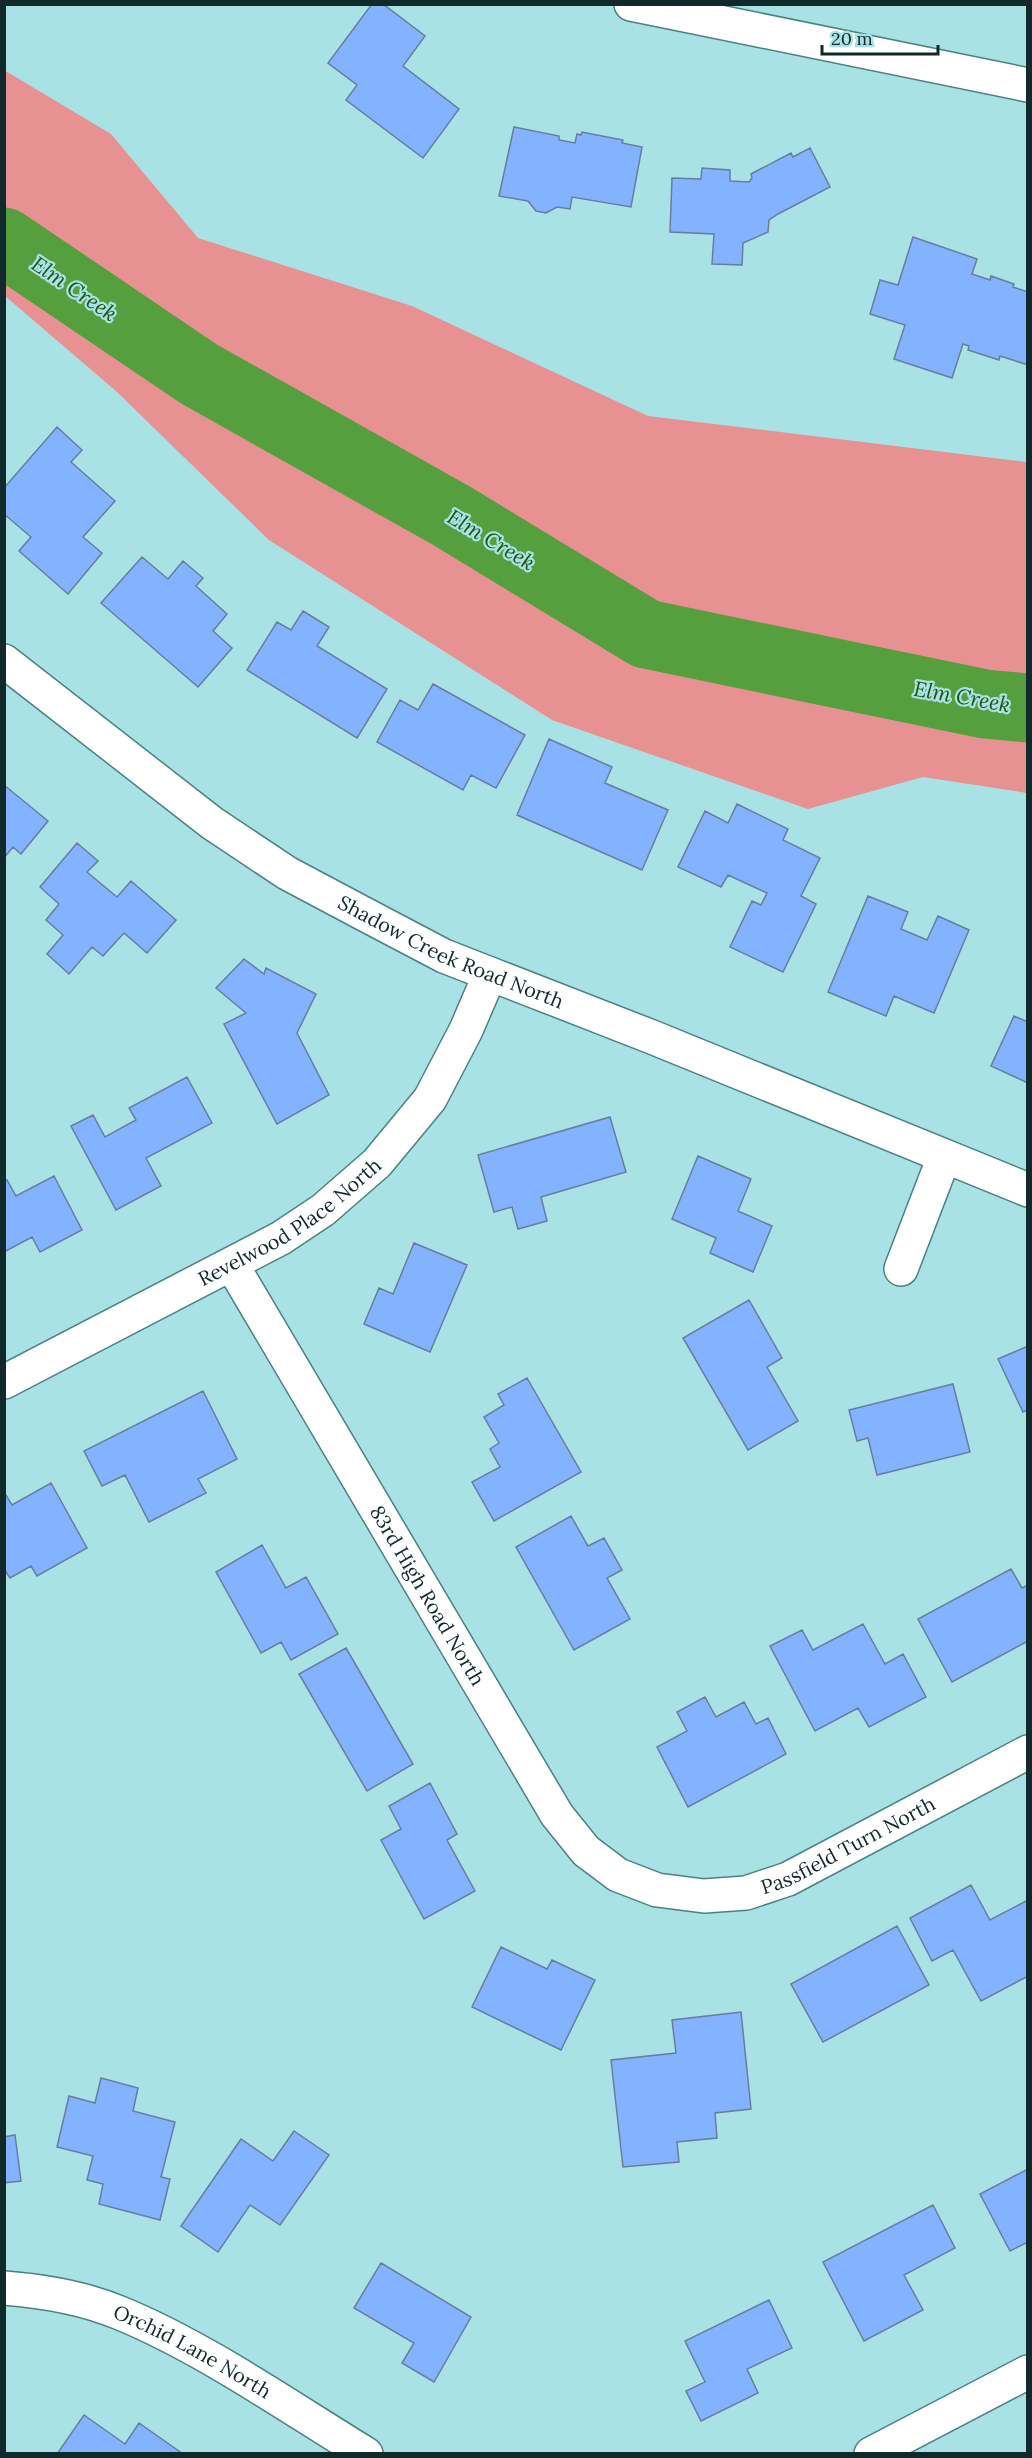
<svg xmlns="http://www.w3.org/2000/svg" width="1032" height="2458" viewBox="0 0 1032 2458" font-family="Lora,serif">
  <style>
    .green { fill: #e79192 }
    .lines { fill: none; stroke-linecap: round; stroke-linejoin: round }
    .river { stroke: #559f3f; stroke-width: 69 }
    .building { fill: #83b3ff; stroke: #677da0; stroke-width: 1.5 }
    .street-casing { stroke: #4a8184; stroke-width: 36 }
    .street { stroke: #fff; stroke-width: 33 }
    .labels { text-anchor: middle; stroke-width: 4.5; stroke-linejoin: round; paint-order: stroke }
    .street-label { font-size: 20px; fill: #11292a; stroke: #a8e2e4 }
    .water-label { font-size: 21px; font-style: italic; fill: #215210; stroke: #a8e2e4 }
  </style>
  <rect width="100%" height="100%" fill="#a8e2e4"/>
  <path class="green" d="M 4,70 L 111,134 L 198,238 L 412,306 L 648,416 L 1027,462 L 1027,793 L 923,777 L 808,809 L 552,720 L 269,540 L 116,391 L 5,296 Z"/>
  <g class="lines">
    <path class="river" d="M 4,242 L 199,374 L 452,516 L 646,634 L 985,704 L 1028,708"/>
  </g>
  <path class="building" d="M 372,4 L 383,4 L 425,36 L 403,66 L 459,109 L 423,158 L 346,100 L 357,85 L 328,63 Z
    M 514,127 L 559,136 L 559,140 L 575,143 L 577,134 L 581,135 L 582,132 L 623,140 L 622,143 L 642,147 L 631,207 L 572,197 L 570,209 L 557,207 L 546,213 L 536,211 L 528,201 L 499,196 Z
    M 810,148 L 830,187 L 778,214 L 769,220 L 768,232 L 743,243 L 742,265 L 712,264 L 714,234 L 670,232 L 672,178 L 701,179 L 702,168 L 730,170 L 730,181 L 749,182 L 752,178 L 751,174 L 791,153 L 793,157 Z
    M 913,237 L 977,259 L 972,274 L 990,280 L 991,276 L 1014,284 L 1013,287 L 1028,292 L 1028,365 L 1000,356 L 999,360 L 968,350 L 969,346 L 963,344 L 952,378 L 894,359 L 905,325 L 870,314 L 880,280 L 898,285 Z
    M 57,427 L 82,450 L 71,462 L 115,501 L 83,537 L 102,553 L 68,594 L 19,551 L 31,537 L 4,514 L 4,488 Z
    M 142,557 L 168,579 L 183,561 L 203,578 L 196,586 L 227,614 L 213,631 L 232,648 L 198,687 L 101,603 Z
    M 303,611 L 329,627 L 317,646 L 387,689 L 357,738 L 247,670 L 277,622 L 291,630 Z
    M 433,684 L 525,735 L 496,788 L 471,775 L 463,790 L 377,742 L 400,700 L 418,710 Z
    M 549,739 L 612,767 L 605,783 L 668,810 L 642,870 L 517,815 Z
    M 4,785 L 48,821 L 21,854 L 13,847 L 4,858 Z
    M 737,804 L 788,829 L 783,840 L 820,858 L 801,896 L 816,904 L 783,972 L 730,947 L 752,901 L 761,905 L 767,893 L 728,875 L 721,887 L 678,867 L 705,811 L 728,823 Z
    M 77,843 L 98,861 L 87,872 L 117,897 L 131,881 L 176,920 L 147,953 L 124,933 L 103,956 L 92,947 L 69,974 L 47,954 L 63,935 L 46,920 L 59,904 L 40,887 Z
    M 868,896 L 908,912 L 901,929 L 927,940 L 938,916 L 969,930 L 934,1013 L 894,996 L 886,1016 L 828,992 Z
    M 244,959 L 264,974 L 266,968 L 316,994 L 297,1033 L 329,1095 L 277,1124 L 224,1024 L 246,1013 L 216,988 Z
    M 1014,1016 L 1028,1022 L 1028,1083 L 991,1066 Z
    M 187,1077 L 212,1123 L 146,1158 L 161,1186 L 116,1210 L 71,1126 L 93,1115 L 105,1137 L 136,1120 L 129,1108 Z
    M 610,1117 L 626,1172 L 541,1197 L 547,1221 L 518,1229 L 512,1207 L 494,1212 L 478,1155 Z
    M 698,1156 L 751,1179 L 738,1211 L 772,1226 L 753,1272 L 710,1253 L 716,1238 L 672,1219 Z
    M 54,1176 L 82,1230 L 40,1252 L 32,1237 L 4,1252 L 4,1181 L 7,1180 L 16,1196 Z
    M 414,1243 L 467,1265 L 430,1352 L 364,1324 L 379,1288 L 393,1294 Z
    M 749,1300 L 782,1358 L 767,1367 L 798,1421 L 748,1450 L 683,1338 Z
    M 1028,1346 L 1028,1410 L 1023,1412 L 998,1359 Z
    M 527,1378 L 581,1472 L 494,1521 L 472,1482 L 500,1467 L 490,1449 L 499,1443 L 484,1417 L 504,1405 L 498,1394 Z
    M 953,1384 L 970,1452 L 877,1475 L 868,1438 L 857,1441 L 849,1410 Z
    M 203,1391 L 237,1459 L 198,1479 L 206,1493 L 149,1522 L 125,1475 L 102,1486 L 84,1451 Z
    M 51,1483 L 87,1548 L 37,1576 L 31,1566 L 10,1578 L 4,1569 L 4,1492 L 12,1505 Z
    M 571,1516 L 588,1546 L 604,1538 L 622,1570 L 607,1578 L 630,1619 L 574,1650 L 516,1547 Z
    M 262,1545 L 286,1588 L 306,1577 L 338,1634 L 291,1660 L 281,1642 L 261,1653 L 216,1572 Z
    M 1011,1569 L 1022,1588 L 1028,1585 L 1028,1641 L 952,1682 L 918,1619 Z
    M 863,1624 L 885,1664 L 903,1654 L 926,1697 L 869,1727 L 858,1708 L 815,1731 L 770,1646 L 802,1630 L 813,1650 Z
    M 346,1648 L 413,1764 L 367,1791 L 299,1674 Z
    M 705,1697 L 716,1717 L 744,1702 L 756,1724 L 768,1718 L 786,1754 L 688,1807 L 657,1747 L 687,1731 L 677,1712 Z
    M 430,1783 L 457,1834 L 447,1840 L 475,1891 L 424,1919 L 381,1840 L 401,1829 L 389,1806 Z
    M 971,1885 L 990,1920 L 1028,1900 L 1028,1976 L 981,2001 L 953,1950 L 932,1961 L 910,1918 Z
    M 897,1926 L 929,1985 L 823,2042 L 791,1984 Z
    M 501,1947 L 547,1969 L 552,1960 L 595,1980 L 561,2050 L 472,2007 Z
    M 741,2012 L 751,2109 L 715,2113 L 717,2138 L 677,2142 L 679,2162 L 623,2167 L 611,2060 L 676,2053 L 672,2020 Z
    M 101,2078 L 138,2088 L 133,2111 L 175,2122 L 161,2177 L 170,2179 L 160,2220 L 99,2204 L 103,2184 L 87,2180 L 93,2156 L 57,2147 L 69,2096 L 95,2103 Z
    M 294,2131 L 329,2155 L 280,2225 L 250,2205 L 218,2252 L 181,2226 L 241,2139 L 273,2161 Z
    M 15,2135 L 21,2181 L 4,2183 L 4,2137 Z
    M 1028,2169 L 1028,2242 L 1010,2251 L 980,2194 Z
    M 933,2205 L 955,2248 L 904,2275 L 923,2310 L 864,2341 L 823,2262 Z
    M 381,2263 L 471,2317 L 434,2382 L 402,2363 L 414,2343 L 354,2308 Z
    M 769,2300 L 792,2348 L 747,2369 L 758,2393 L 701,2421 L 686,2391 L 705,2382 L 685,2341 Z
    M 84,2415 L 125,2444 L 139,2423 L 183,2454 L 57,2454 Z"/>
  <g class="lines">
    <g class="street-casing">
      <g id="street">
        <path d="M 631,4 L 1028,85"/>
        <path id="s1" d="M 4,661 L 212,823 L 287,873 L 366,915 L 444,956 L 652,1037 L 1028,1190"/>
        <path id="s2" d="M 232,1265 L 557,1815 L 586,1851 L 618,1875 L 657,1890 L 704,1896 L 746,1893 L 788,1879 L 1028,1752"/>
        <path d="M 901,1269 L 944,1157"/>
        <path id="s3" d="M 4,1382 L 281,1238 L 323,1210 L 377,1163 L 430,1099 L 466,1030 L 490,974"/>
        <path id="s4" d="M 4,2288 C 43,2291 84,2298 120,2313 C 203,2347 289,2407 366,2454"/>
        <path d="M 871,2454 L 1028,2372"/>
      </g>
    </g>
    <use href="#street" class="street"/>
  </g>
  <g class="labels">
    <g class="street-label">
      <text dy="7" stroke="none"><textPath href="#s1" startOffset="536">Shadow Creek Road North</textPath></text>
      <text dy="7" stroke="none"><textPath href="#s3" startOffset="328">Revelwood Place North</textPath></text>
      <text dy="7" stroke="none"><textPath href="#s2" startOffset="384">83rd High Road North</textPath></text>
      <text dy="7" stroke="none"><textPath href="#s2" startOffset="969">Passfield Turn North</textPath></text>
      <text dy="7" stroke="none"><textPath href="#s4" startOffset="201">Orchid Lane North</textPath></text>
    </g>
    <g class="water-label">
      <text transform="translate(74 289) rotate(34)" y="7">Elm Creek</text>
      <text transform="translate(491 540) rotate(31)" y="7">Elm Creek</text>
      <text transform="translate(962 697) rotate(10)" y="7">Elm Creek</text>
    </g>
  </g>
  <rect width="1032" height="2458" fill="none" stroke="#11292a" stroke-width="12"/>
  <path d="M822 45v9h116v-9" fill="none" stroke="#11292a" stroke-width="3"/>
  <text x="831" y="45" font-size="18" fill="#11292a" stroke="#a8e2e4" stroke-width="4.5" paint-order="stroke">20 m</text>
</svg>
